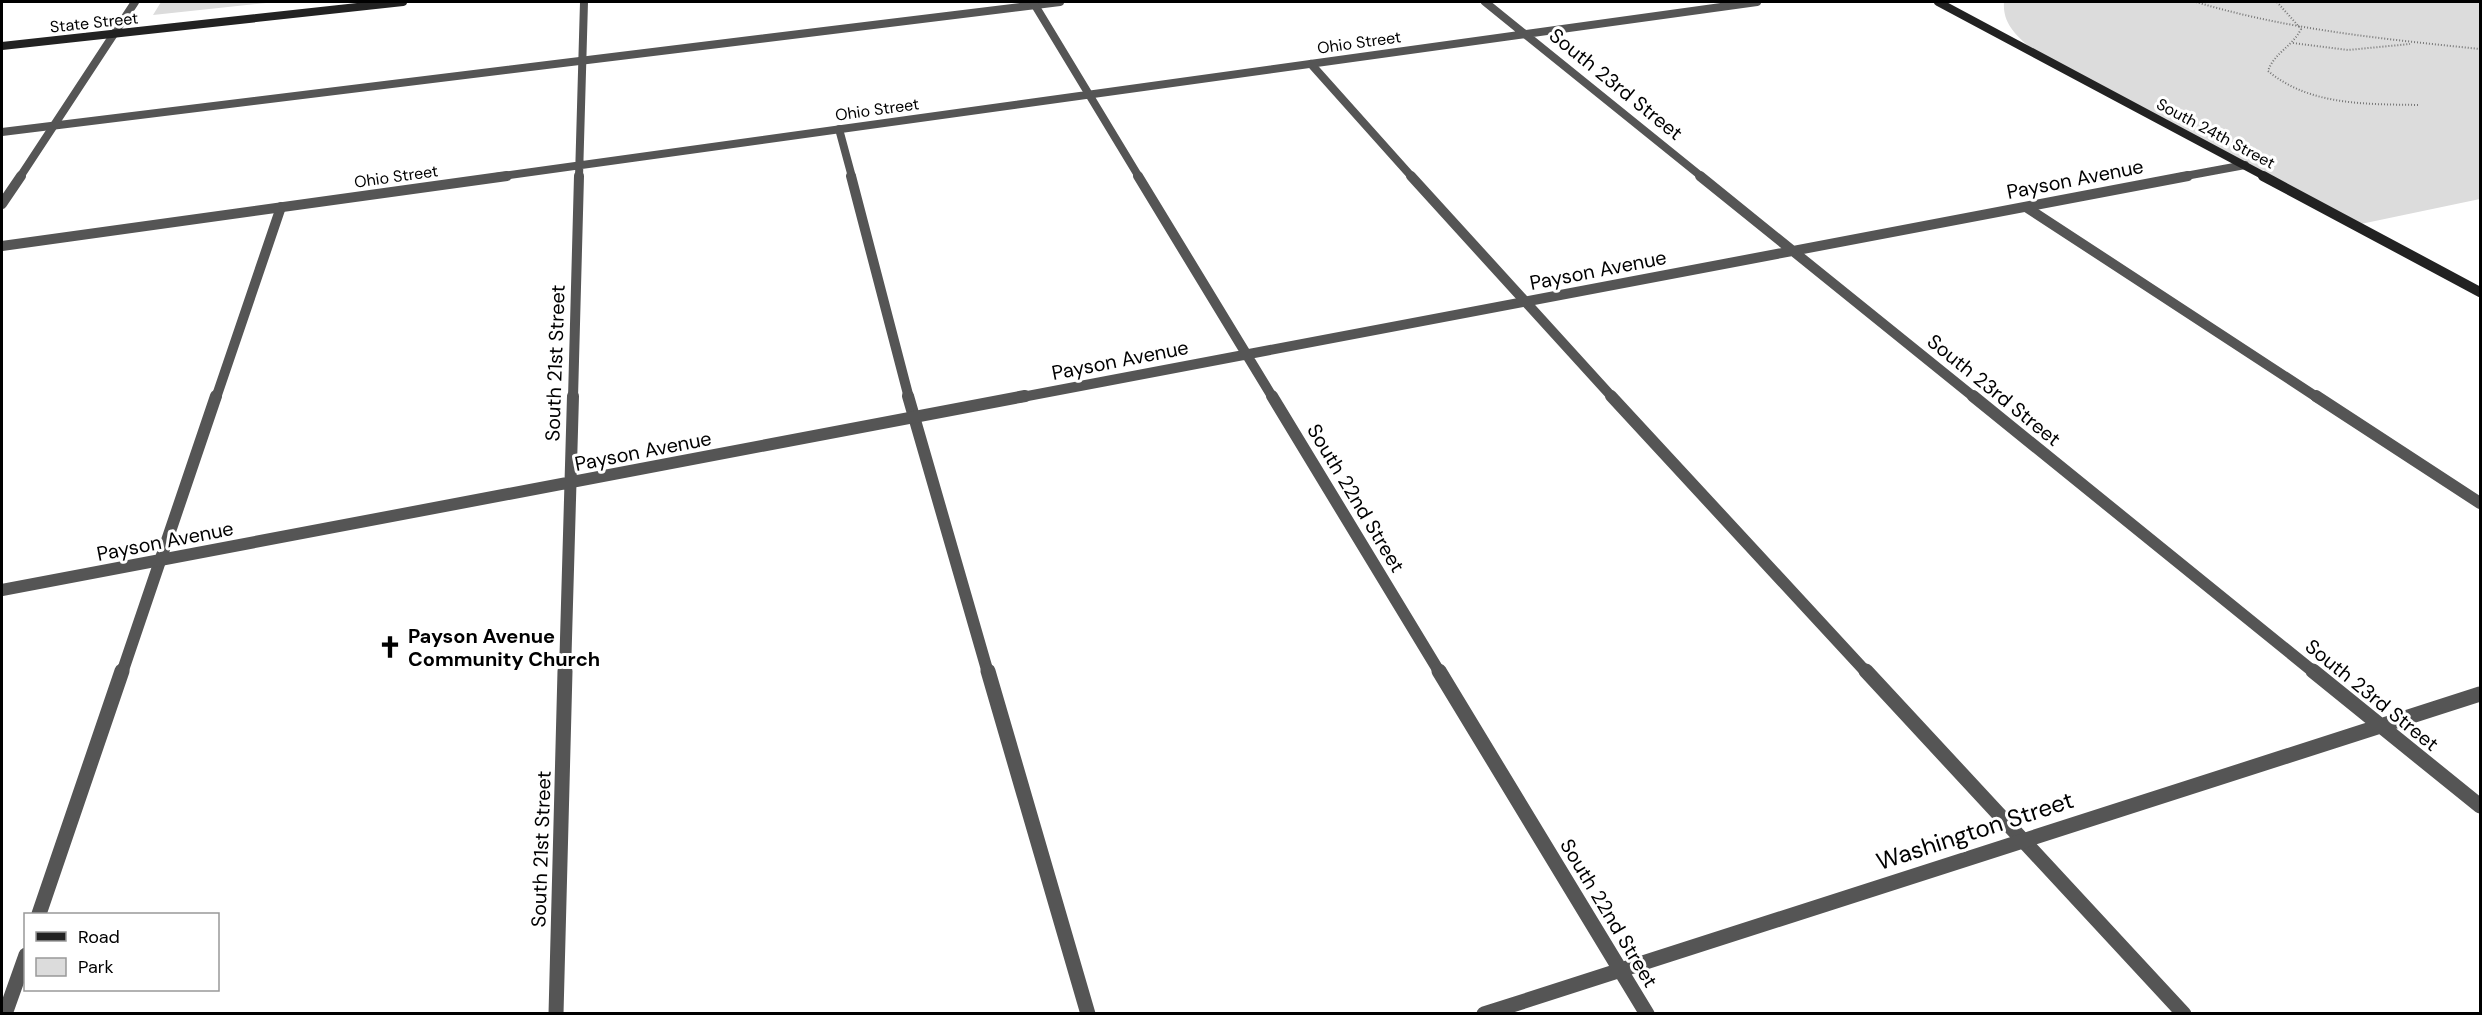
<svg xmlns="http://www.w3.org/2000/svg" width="2482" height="1015" viewBox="0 0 2482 1015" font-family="'DM Sans',sans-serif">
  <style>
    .green { fill: #dcdcdc }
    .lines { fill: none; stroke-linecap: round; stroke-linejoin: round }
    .path { stroke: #777; stroke-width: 2; stroke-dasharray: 1 2; stroke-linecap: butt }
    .lane-far3 { stroke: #555; stroke-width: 8 }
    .lane-far2 { stroke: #555; stroke-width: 10 }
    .lane-far1 { stroke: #555; stroke-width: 12 }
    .lane { stroke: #555; stroke-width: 15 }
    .street-far3 { stroke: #555; stroke-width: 8 }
    .street-far2 { stroke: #555; stroke-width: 10 }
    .street-far1 { stroke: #555; stroke-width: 12 }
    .street { stroke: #555; stroke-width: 15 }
    .secondary-far1 { stroke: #222; stroke-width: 8 }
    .secondary { stroke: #222; stroke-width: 10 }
    .labels { text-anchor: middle; stroke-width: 6; stroke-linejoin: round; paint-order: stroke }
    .far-street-label { font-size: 16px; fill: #000; stroke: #fff }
    .street-label { font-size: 20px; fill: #000; stroke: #fff }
    .poi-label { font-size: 20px; font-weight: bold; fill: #000; stroke: #fff; text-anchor: start }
    .near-street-label { font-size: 24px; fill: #000; stroke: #fff }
  </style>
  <rect width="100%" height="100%" fill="#fff"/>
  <path class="green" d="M 161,2 L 276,2 L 153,15 Z
    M 2004,2 L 2480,2 L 2480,199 L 2356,225 L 2039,55 C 2022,40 2002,27 2004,2 Z"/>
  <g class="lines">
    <path class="path" d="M 2196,2 C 2289,30 2384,39 2480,49
      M 2277,2 L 2301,29 C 2293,46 2274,53 2268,71 C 2310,106 2367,104 2419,105
      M 2293,43 L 2348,50 L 2410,44"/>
    <path class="lane-far3" d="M 1311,64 L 1412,177
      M 839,129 L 852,177
      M 2,132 L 1060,2"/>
    <path class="lane-far2" d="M 851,176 L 909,398
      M 1411,176 L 1613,398
      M 2026,207 L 2318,398
      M 216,398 L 281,207"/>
    <path class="lane-far1" d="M 908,396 L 988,673
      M 1611,396 L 1867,673
      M 2316,396 L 2480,503
      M 122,673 L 216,396"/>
    <path class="lane" d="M 988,671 L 1088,1014
      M 1866,671 L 2184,1014
      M 39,914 L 122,671
      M 5,1014 L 26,955"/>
    <path class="street-far3" d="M 1033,2 L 1139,177
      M 1485,2 L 1702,177
      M 20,177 L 135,2
      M 496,177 L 1757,2
      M 579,177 L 584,2
      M 2180,177 L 2245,165"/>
    <path class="street-far2" d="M 1138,176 L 1273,398
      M 1700,176 L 1975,398
      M 2,204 L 21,176
      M 2,246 L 507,176
      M 573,398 L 579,176
      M 1017,398 L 2188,176"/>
    <path class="street-far1" d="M 1272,396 L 1440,673
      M 1973,396 L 2315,673
      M 2,590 L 1025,396
      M 565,673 L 573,396"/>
    <path class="street" d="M 1439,671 L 1647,1014
      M 2313,671 L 2480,806
      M 556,1014 L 565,671
      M 1484,1014 L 2480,694"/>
    <path class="secondary-far1" d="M 1938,2 L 2266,177
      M 2,46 L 403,2"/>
    <path class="secondary" d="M 2263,176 L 2480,292"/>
  </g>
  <defs>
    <g id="church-bare" transform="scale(1.8)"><path d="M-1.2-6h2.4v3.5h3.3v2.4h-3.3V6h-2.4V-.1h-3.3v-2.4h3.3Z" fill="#000" stroke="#fff" stroke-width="2.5" paint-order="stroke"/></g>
  </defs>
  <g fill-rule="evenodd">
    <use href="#church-bare" x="390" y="647"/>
  </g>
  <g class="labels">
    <g class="far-street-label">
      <text transform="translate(94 22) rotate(-6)" y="6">State Street</text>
      <text transform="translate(1359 42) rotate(-8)" y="6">Ohio Street</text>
      <text transform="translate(877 109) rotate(-8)" y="6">Ohio Street</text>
      <text transform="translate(2216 133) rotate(28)" y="6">South 24th Street</text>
      <text transform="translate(396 176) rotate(-8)" y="6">Ohio Street</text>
    </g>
    <g class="street-label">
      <text transform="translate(1616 84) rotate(39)" y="7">South 23rd Street</text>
      <text transform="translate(2075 179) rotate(-11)" y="7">Payson Avenue</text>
      <text transform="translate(1598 270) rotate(-11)" y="7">Payson Avenue</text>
      <text transform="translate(1120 360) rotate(-11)" y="7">Payson Avenue</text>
      <text transform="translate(555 363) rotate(-88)" y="7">South 21st Street</text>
      <text transform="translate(1994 390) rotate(39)" y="7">South 23rd Street</text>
      <text transform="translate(643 451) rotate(-11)" y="7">Payson Avenue</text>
      <text transform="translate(1356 498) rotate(59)" y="7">South 22nd Street</text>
      <text transform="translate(165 541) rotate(-11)" y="7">Payson Avenue</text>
      <text transform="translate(2372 695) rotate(39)" y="7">South 23rd Street</text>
      <text transform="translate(541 849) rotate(-88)" y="7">South 21st Street</text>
      <text transform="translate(1609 913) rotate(59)" y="7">South 22nd Street</text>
    </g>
    <g class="poi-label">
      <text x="408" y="643">Payson Avenue<tspan x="408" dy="23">Community Church</tspan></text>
    </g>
    <g class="near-street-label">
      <text transform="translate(1975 831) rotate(-18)" y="8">Washington Street</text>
    </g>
  </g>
  <rect width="2482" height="1015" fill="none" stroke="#000000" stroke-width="6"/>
  <rect x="24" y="913" width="195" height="78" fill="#ffffff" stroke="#999999" stroke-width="1.5"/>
  <rect x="36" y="932" width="30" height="9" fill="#222222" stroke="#999999" stroke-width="1.5"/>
  <text x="78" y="943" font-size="18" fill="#000000">Road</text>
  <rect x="36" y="958" width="30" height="18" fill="#dcdcdc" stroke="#999999" stroke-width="1.5"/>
  <text x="78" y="973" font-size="18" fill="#000000">Park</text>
</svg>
